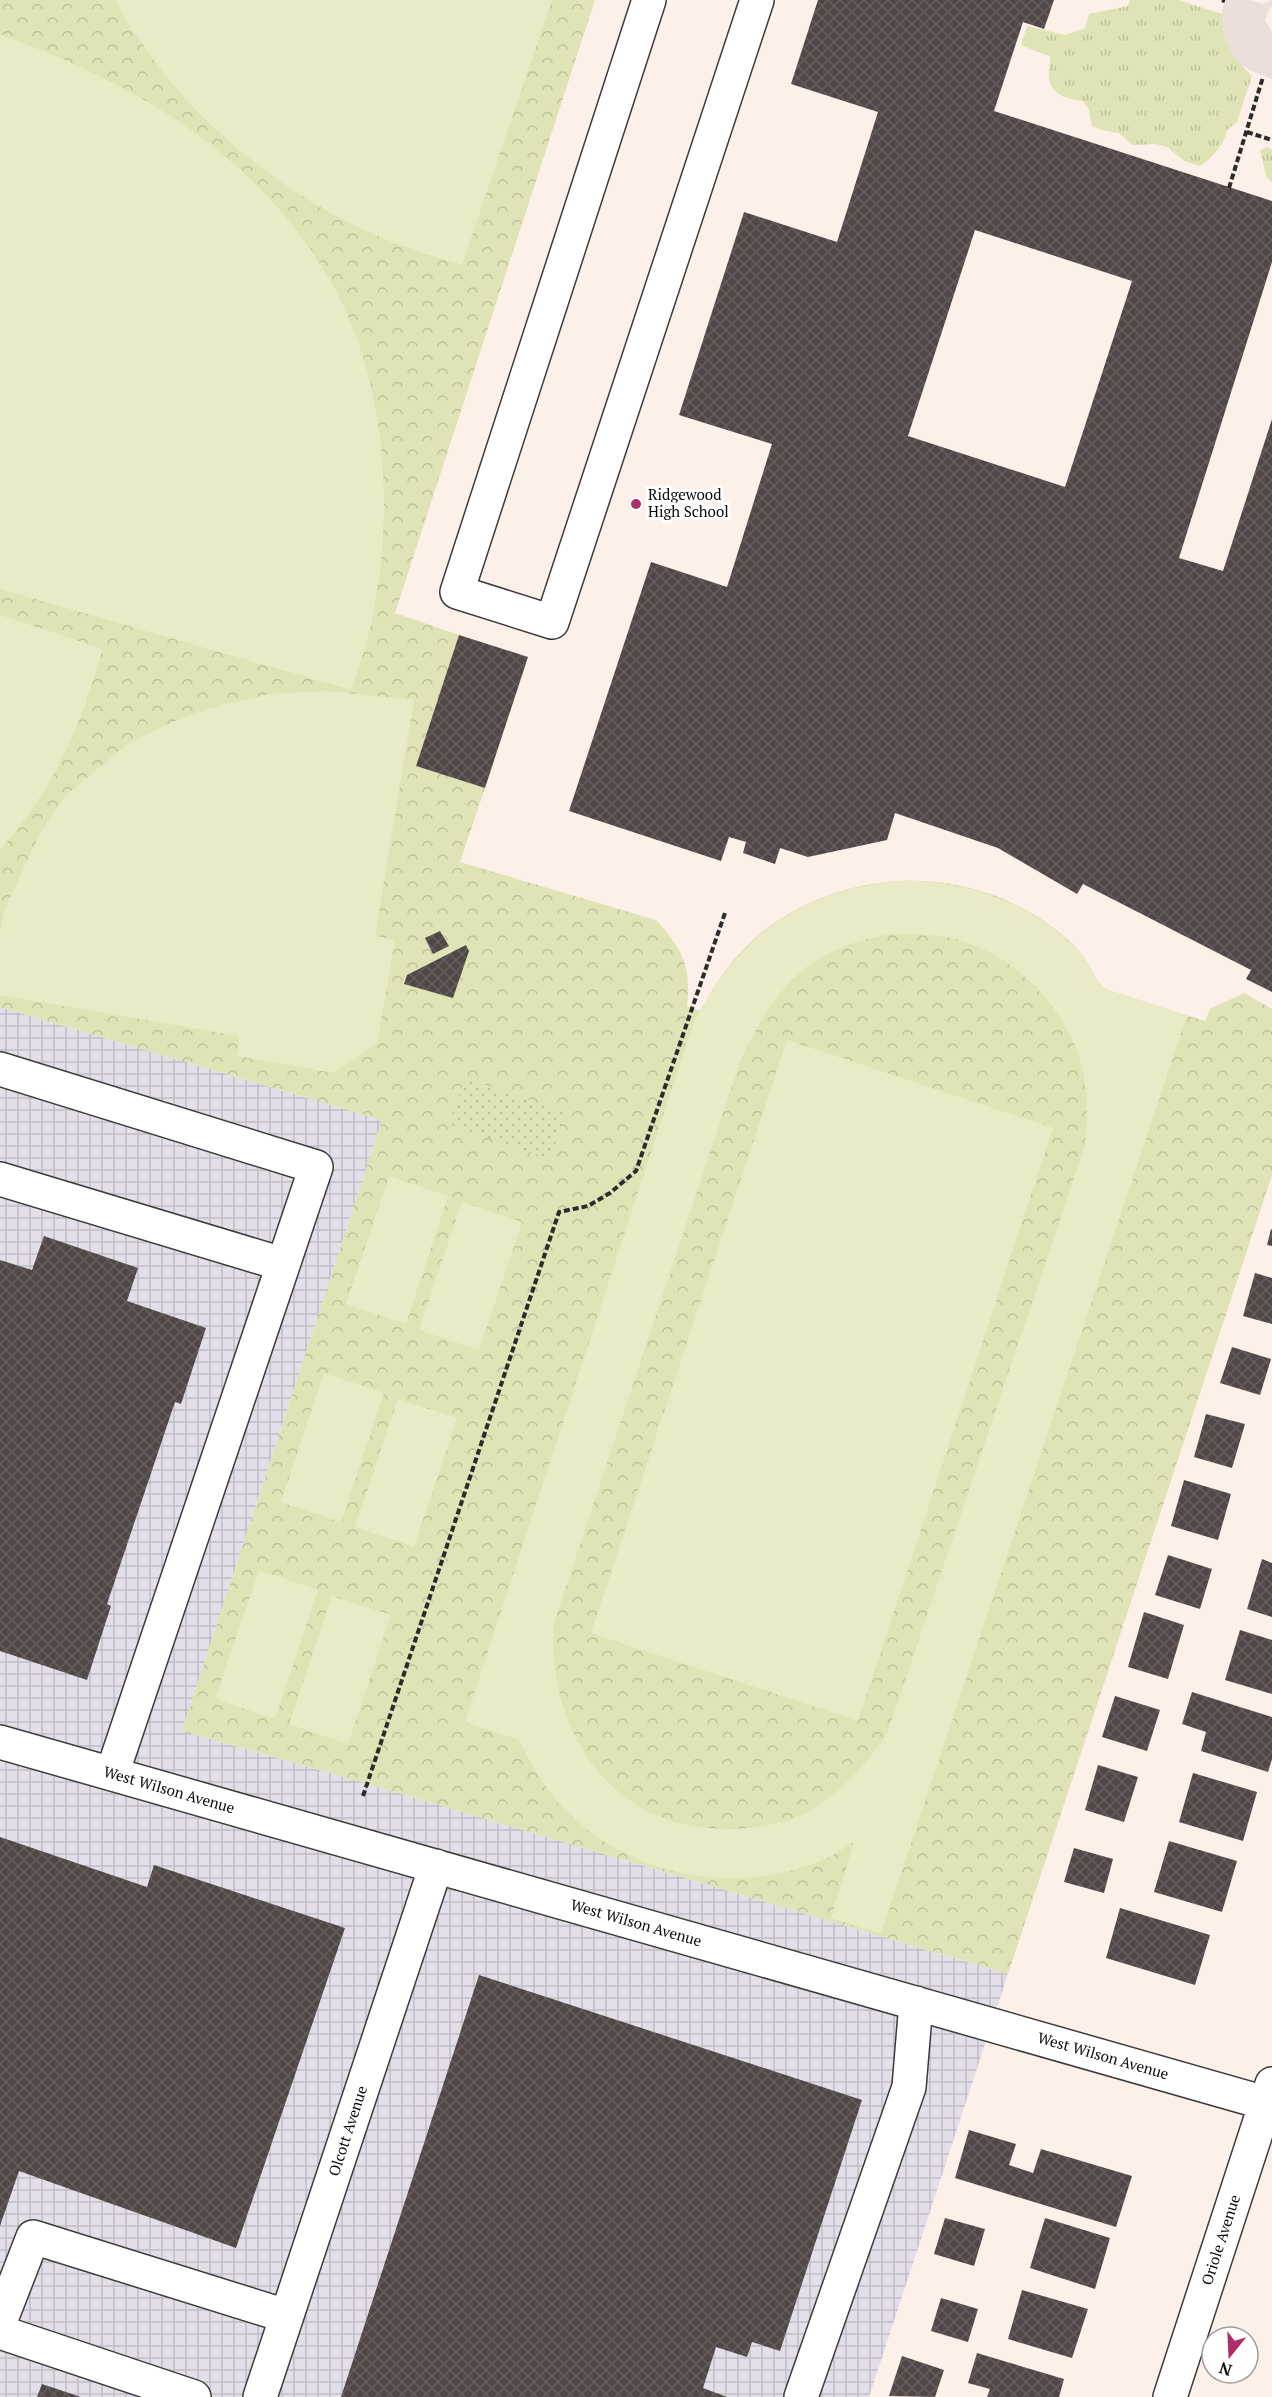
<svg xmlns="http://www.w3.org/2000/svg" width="1272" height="2397" viewBox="0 0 1272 2397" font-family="'PT Serif',serif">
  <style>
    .industrial { fill: url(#industrial-grid) }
    .grass { fill: url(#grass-tufts) }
    .park { fill: url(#park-crowns) }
    .garden { fill: url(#garden-dots) }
    .pitch { fill: #ebeac6; fill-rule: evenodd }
    .plaza { fill: #ebdfd9 }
    .building { fill: url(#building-cross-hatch); fill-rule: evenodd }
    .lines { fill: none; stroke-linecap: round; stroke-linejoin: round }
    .minor-casing { stroke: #3c3c3c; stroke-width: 36 }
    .path { stroke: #2b2b2b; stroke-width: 4; stroke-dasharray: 6 3; stroke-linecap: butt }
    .minor { stroke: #fff; stroke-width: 33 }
    .poi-dot { fill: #ac2f67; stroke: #fff; stroke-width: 2 }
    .labels { text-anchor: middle; stroke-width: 6; stroke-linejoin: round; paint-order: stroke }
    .poi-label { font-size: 15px; fill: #090909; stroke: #fff; text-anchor: start }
    .street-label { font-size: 15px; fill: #090909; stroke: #fff }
  </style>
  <defs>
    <pattern id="industrial-grid" width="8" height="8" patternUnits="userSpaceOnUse" patternTransform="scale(1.5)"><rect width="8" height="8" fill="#e3dee8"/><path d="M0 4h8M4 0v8" fill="none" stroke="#c1bdc6"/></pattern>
    <pattern id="grass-tufts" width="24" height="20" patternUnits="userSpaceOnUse" patternTransform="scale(1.5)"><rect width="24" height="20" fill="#dfe3b5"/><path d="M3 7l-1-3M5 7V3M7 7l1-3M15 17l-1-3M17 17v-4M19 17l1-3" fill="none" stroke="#bec19a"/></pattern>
    <pattern id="park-crowns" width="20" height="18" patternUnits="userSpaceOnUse" patternTransform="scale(1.5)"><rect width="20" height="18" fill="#dfe3b5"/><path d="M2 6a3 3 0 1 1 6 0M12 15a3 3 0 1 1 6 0" fill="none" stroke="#bec19a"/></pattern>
    <pattern id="garden-dots" width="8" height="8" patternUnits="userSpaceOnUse" patternTransform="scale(1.5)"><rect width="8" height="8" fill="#dfe3b5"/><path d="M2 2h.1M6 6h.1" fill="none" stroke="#bec19a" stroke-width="1.8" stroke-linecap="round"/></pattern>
    <pattern id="building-cross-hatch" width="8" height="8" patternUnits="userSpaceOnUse" patternTransform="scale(1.5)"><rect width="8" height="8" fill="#514747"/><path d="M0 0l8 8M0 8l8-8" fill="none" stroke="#655d5d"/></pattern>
  </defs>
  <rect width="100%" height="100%" fill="#fdf0e8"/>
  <path class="industrial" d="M 0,1007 L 382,1120 L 182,1731 L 358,1781 L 1008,1974 L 869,2397 L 0,2397 Z"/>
  <path class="grass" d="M 1130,0 L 1178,0 L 1222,14 C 1222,41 1233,57 1252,76 L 1237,122 L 1227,130 C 1225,143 1212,159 1200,166 L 1184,161 L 1167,147 L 1156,144 L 1132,145 L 1119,133 L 1101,130 L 1092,126 L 1089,110 L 1083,101 C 1053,97 1044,87 1051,57 L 1021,45 L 1027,26 L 1065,35 L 1085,28 L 1089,14 L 1128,6 Z
    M 1267,147 L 1272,149 L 1272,182 L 1266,176 L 1260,150 Z"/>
  <path class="park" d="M 0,0 L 595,0 L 395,613 L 459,635 L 416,766 L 485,788 L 460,862 L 656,920 C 683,950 691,965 687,1006 L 700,1011 C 716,982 735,954 761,933 C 840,870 953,863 1038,917 C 1053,927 1068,938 1080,952 C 1089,962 1095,982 1106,989 C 1115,993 1127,995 1136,999 C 1159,1006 1182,1014 1205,1021 L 1210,1009 L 1244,993 L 1272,1009 L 1272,1175 L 1008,1974 L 358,1781 L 182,1731 L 382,1120 L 0,1007 Z"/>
  <path class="garden" d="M 465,1078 L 566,1112 L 550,1159 L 449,1124 Z"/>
  <path class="pitch" d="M 116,0 L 552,0 L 462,265 C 439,258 415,251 392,242 C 296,205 198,128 142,43 C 132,29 122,16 116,0 Z
    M 0,34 C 68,60 135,89 194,132 C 255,176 311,237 343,305 C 388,400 393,519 372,620 C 367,644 358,667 352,690 L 0,589 Z
    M 0,615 L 103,649 C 94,675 87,703 76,728 C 58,772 31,815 0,850 Z
    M 327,691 L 414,700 L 375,936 L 395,940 L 377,1044 L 334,1073 L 237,1056 L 239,1036 L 0,995 L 0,931 L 4,911 L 41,831 L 66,795 L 130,742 L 175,721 L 220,705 L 275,693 Z
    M 907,880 C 975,884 1028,902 1078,950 C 1088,960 1092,979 1104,988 C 1108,991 1116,992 1121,994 C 1143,1001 1165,1008 1187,1016 L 881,1934 L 831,1918 L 854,1842 C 846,1846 839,1852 831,1856 C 744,1898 635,1879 567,1812 C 546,1791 532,1766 519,1740 L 465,1722 L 693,1024 C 741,932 804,889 907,880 ZM 892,934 C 914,934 935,934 956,939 C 1010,954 1056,998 1077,1050 C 1088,1080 1088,1113 1085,1145 L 887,1734 C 864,1767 839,1795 803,1814 C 781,1825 751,1829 727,1829 C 612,1830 546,1731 554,1623 L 740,1062 C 774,988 809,947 892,934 Z
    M 787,1040 L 1053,1128 L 858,1721 L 591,1633 Z
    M 389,1176 L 448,1196 L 406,1324 L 346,1304 Z
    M 462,1202 L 522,1222 L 479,1350 L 419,1330 Z
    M 324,1373 L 384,1393 L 341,1522 L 281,1502 Z
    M 398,1399 L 457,1418 L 414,1547 L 355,1527 Z
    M 259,1570 L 318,1590 L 275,1719 L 215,1699 Z
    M 332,1596 L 391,1615 L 348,1744 L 289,1724 Z"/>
  <path class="plaza" d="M 1226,0 L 1251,0 L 1262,4 L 1272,0 L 1272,6 L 1268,11 L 1265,20 L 1272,32 L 1272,79 L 1251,71 L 1239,63 L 1230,51 L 1222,25 L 1222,10 Z"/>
  <path class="building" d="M 818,0 L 1054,0 L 1044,29 L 1023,22 L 994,111 L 1272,201 L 1272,262 L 1179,558 L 1223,571 L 1272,419 L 1272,992 L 1246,979 L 1251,970 L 1083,884 L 1077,894 L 998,848 L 895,813 L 887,840 L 808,857 L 780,848 L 775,864 L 743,853 L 746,842 L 729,837 L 721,861 L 569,811 L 651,562 L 727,587 L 772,444 L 679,415 L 744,212 L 837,242 L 878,112 L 791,84 ZM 975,230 L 1132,281 L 1065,487 L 908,436 Z
    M 459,635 L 528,657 L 485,788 L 416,766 Z
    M 440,931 L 449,946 L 433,954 L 425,938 Z
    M 466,945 L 469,951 L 453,998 L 404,984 L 407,975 Z
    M 1271,1229 L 1272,1230 L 1272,1246 L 1267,1245 Z
    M 44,1236 L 138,1268 L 127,1301 L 206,1328 L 181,1404 L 175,1402 L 107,1604 L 111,1606 L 87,1680 L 0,1651 L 0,1260 L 32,1270 Z
    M 1255,1273 L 1272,1278 L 1272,1324 L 1243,1316 Z
    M 1232,1347 L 1271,1359 L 1260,1395 L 1220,1383 Z
    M 1206,1414 L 1245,1424 L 1232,1468 L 1194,1457 Z
    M 1184,1480 L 1231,1494 L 1218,1540 L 1171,1526 Z
    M 1168,1555 L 1212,1569 L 1200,1609 L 1155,1595 Z
    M 1262,1559 L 1272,1563 L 1272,1617 L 1247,1609 Z
    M 1144,1612 L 1184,1625 L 1168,1679 L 1128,1667 Z
    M 1240,1630 L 1272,1640 L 1272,1694 L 1225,1680 Z
    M 1192,1692 L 1272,1717 L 1272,1759 L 1268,1772 L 1201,1751 L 1206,1732 L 1182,1724 Z
    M 1115,1696 L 1160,1710 L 1147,1751 L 1102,1737 Z
    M 1098,1765 L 1138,1777 L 1124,1822 L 1085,1810 Z
    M 1193,1773 L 1257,1792 L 1243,1841 L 1179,1822 Z
    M 0,1837 L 147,1887 L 154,1865 L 345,1928 L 236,2248 L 19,2171 L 0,2226 Z
    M 1169,1841 L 1237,1861 L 1222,1912 L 1154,1892 Z
    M 1074,1848 L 1113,1859 L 1104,1893 L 1064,1882 Z
    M 1120,1908 L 1210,1935 L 1195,1985 L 1106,1958 Z
    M 479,1975 L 862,2100 L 780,2351 L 752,2342 L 747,2357 L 716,2347 L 703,2388 L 727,2397 L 341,2397 Z
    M 969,2130 L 1016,2144 L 1009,2165 L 1033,2173 L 1041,2149 L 1132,2176 L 1116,2227 L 955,2178 Z
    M 945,2218 L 985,2229 L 974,2266 L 934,2254 Z
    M 1045,2218 L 1110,2238 L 1095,2289 L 1030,2268 Z
    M 1022,2290 L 1088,2309 L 1072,2358 L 1008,2339 Z
    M 941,2298 L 978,2309 L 968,2342 L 931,2331 Z
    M 977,2353 L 1064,2379 L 1059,2397 L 987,2397 L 990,2389 L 968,2383 Z
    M 902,2356 L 944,2370 L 935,2397 L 889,2396 Z
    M 42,2384 L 81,2397 L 37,2397 Z"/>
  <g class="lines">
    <g class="minor-casing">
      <path id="minor" d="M 649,0 L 457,592 L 552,622 L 757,0
        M 0,1069 L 316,1167 L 112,1774
        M 0,1179 L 282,1264
        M 0,1742 L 1272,2105
        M 0,2322 L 33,2237 L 286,2316
        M 0,2332 L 194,2397
        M 260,2397 L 436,1866
        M 801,2397 L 909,2087 L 916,2003
        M 1170,2397 L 1272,2084"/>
    </g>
    <path class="path" d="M 1222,0 L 1225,1
      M 1247,132 L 1272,140
      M 1229,188 L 1263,77
      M 363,1796 L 559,1212 L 588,1206 L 610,1193 L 636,1171 L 725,913"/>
    <use href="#minor" class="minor"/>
  </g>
  <circle class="poi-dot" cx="636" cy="504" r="6"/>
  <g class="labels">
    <g class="poi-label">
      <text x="648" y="500">Ridgewood<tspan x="648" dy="17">High School</tspan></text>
    </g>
    <g class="street-label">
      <text transform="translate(169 1790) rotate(16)" y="5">West Wilson Avenue</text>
      <text transform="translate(636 1923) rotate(16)" y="5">West Wilson Avenue</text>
      <text transform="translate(1103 2056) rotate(16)" y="5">West Wilson Avenue</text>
      <text transform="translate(348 2131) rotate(-72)" y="5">Olcott Avenue</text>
      <text transform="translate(1221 2240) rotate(-72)" y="5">Oriole Avenue</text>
    </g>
  </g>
  <g transform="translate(1230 2355) rotate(198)"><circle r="28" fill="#ffffff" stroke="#9d9d9d" stroke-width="1.5"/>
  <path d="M0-4.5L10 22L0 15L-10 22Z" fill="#ac2f67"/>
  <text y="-9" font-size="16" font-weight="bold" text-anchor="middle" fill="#090909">N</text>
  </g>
</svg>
